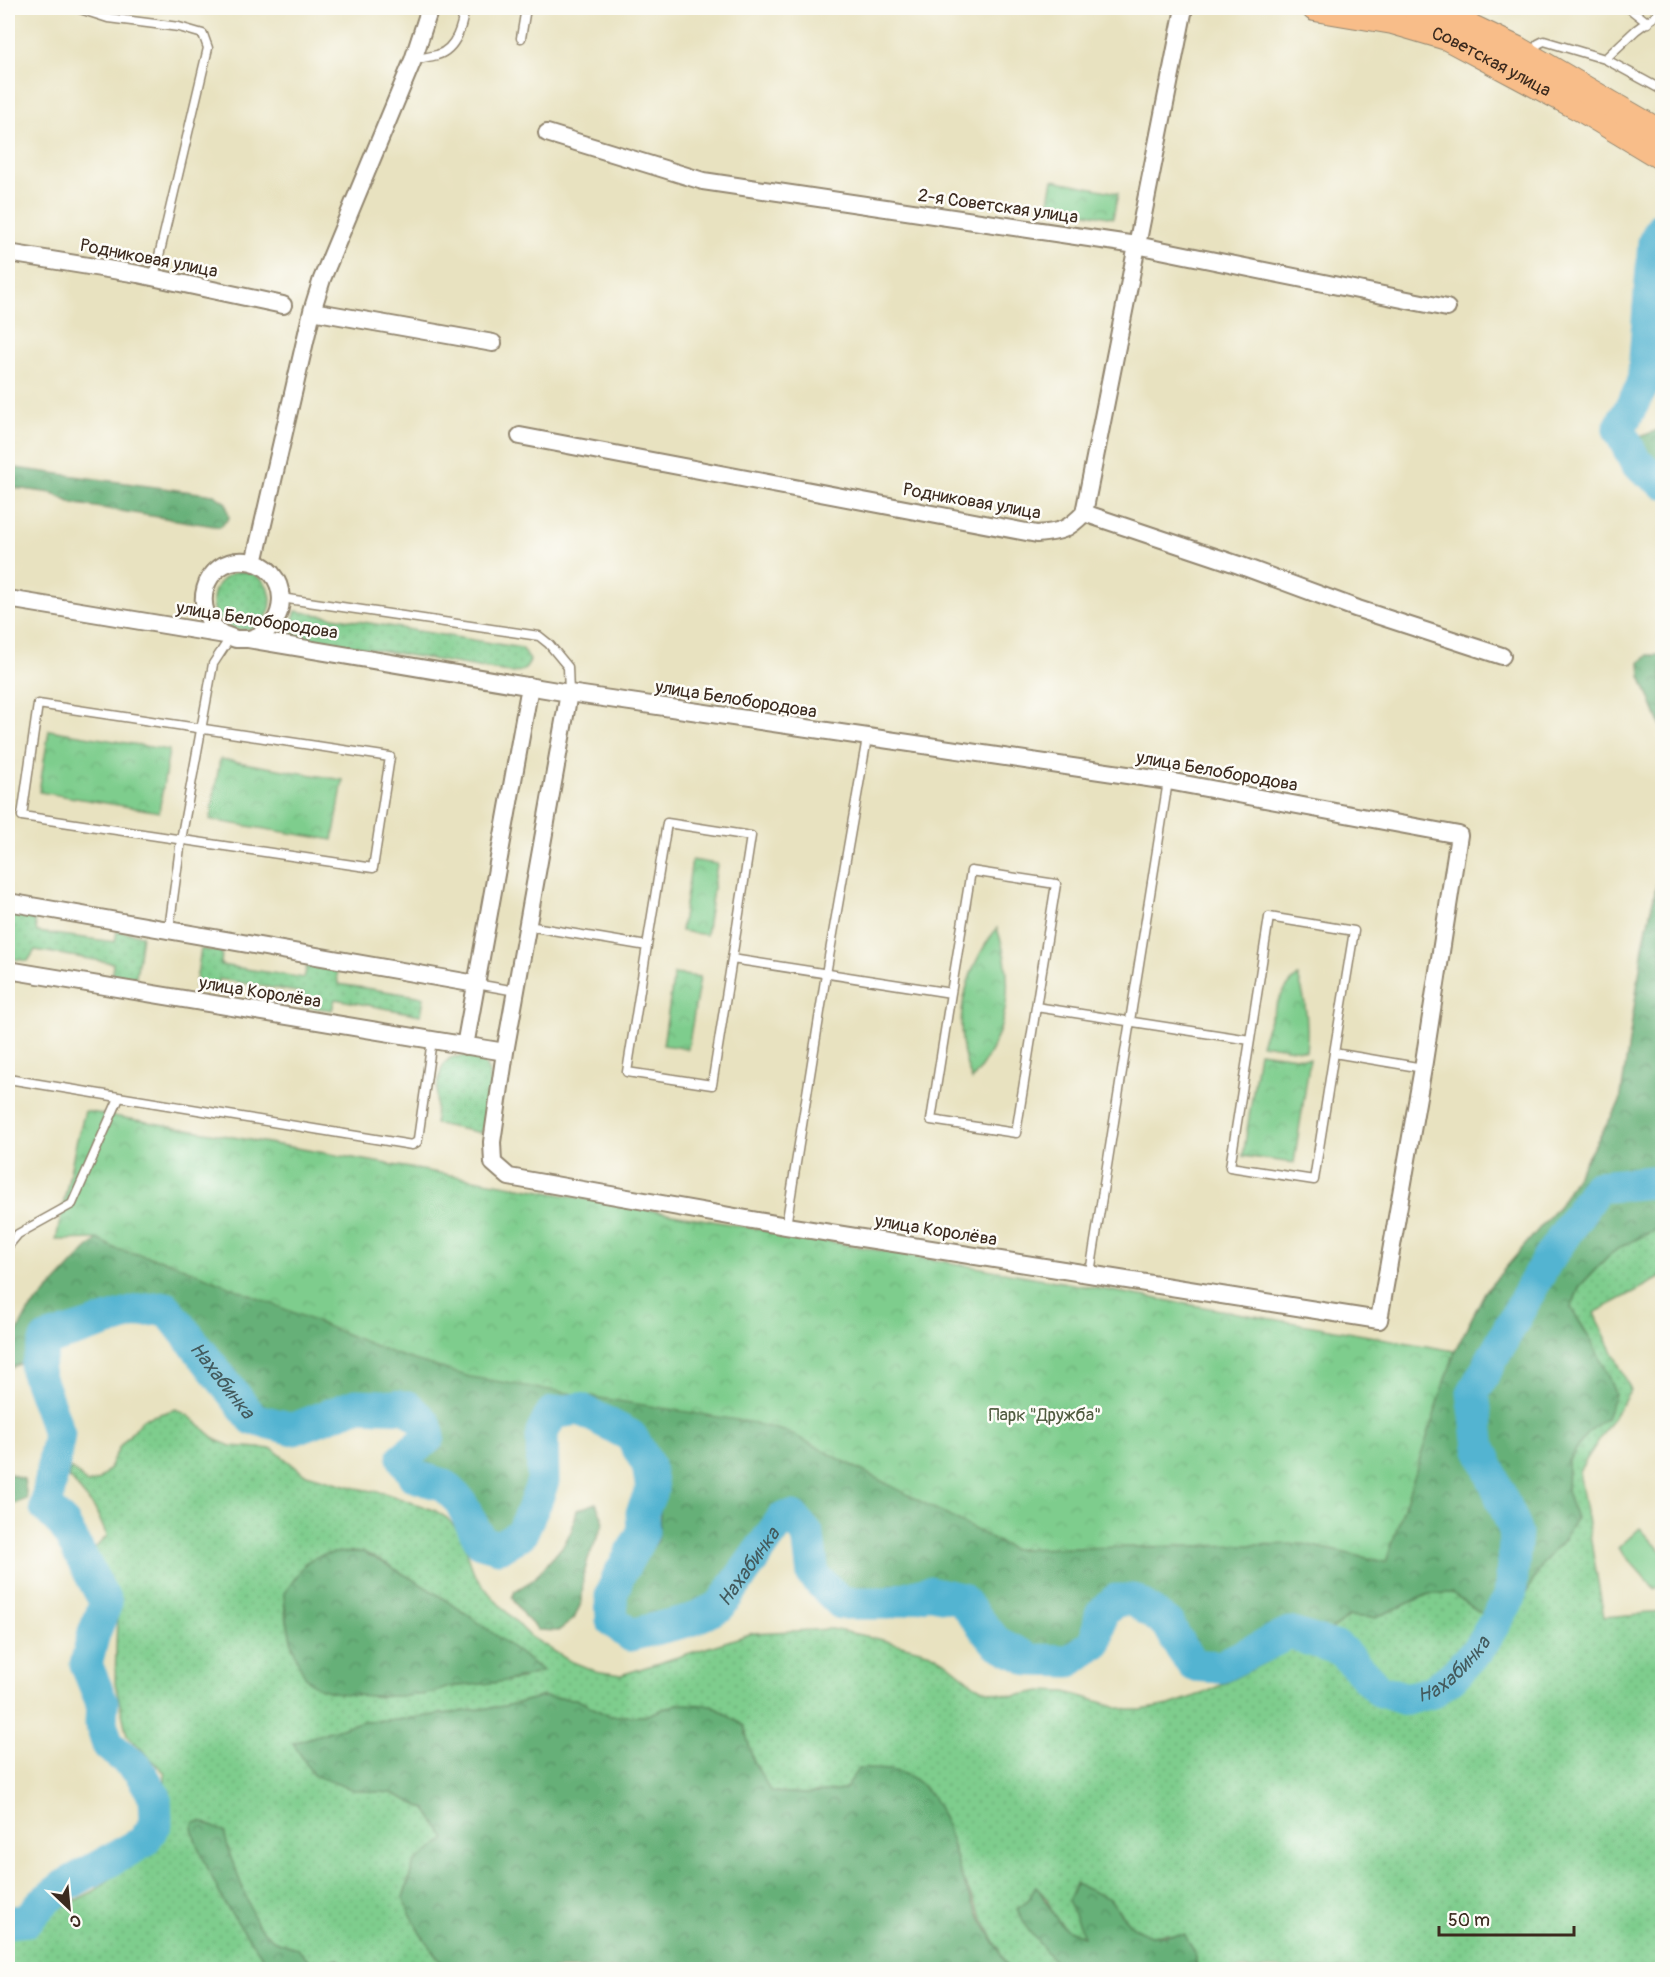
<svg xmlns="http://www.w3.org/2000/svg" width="1670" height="1977" viewBox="0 0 1670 1977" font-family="Pangolin,sans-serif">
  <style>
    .grass { fill: url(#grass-dots); stroke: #5c7c56; stroke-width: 1.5; fill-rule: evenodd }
    .forest { fill: url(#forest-crowns); stroke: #506d4b; stroke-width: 1.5 }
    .park { fill: url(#park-crowns); stroke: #5c7c56; stroke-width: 1.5 }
    .pitch { fill: #7ecd8d; stroke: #5c7c56; stroke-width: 1.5 }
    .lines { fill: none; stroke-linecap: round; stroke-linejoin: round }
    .river { stroke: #52b4d1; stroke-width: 33 }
    .lane-casing { stroke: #92866f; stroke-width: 11 }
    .street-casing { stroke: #92866f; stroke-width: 20 }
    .primary-casing { stroke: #92866f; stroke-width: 28 }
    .lane { stroke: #fff; stroke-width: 8 }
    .street { stroke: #fff; stroke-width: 16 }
    .primary { stroke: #f8bd89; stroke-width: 26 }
    .labels { text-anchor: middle; stroke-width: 5; stroke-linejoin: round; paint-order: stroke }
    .street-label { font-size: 18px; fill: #3b2a1e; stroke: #fdfcf7 }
    .park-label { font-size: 18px; fill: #4f5b3f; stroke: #fdfcf7 }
    .water-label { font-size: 20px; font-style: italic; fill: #435a5d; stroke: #fdfcf7 }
  </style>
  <defs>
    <pattern id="grass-dots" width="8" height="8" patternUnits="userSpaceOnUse" patternTransform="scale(1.5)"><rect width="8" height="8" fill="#7ecd8d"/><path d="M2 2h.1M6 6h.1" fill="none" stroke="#6eb079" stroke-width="1.8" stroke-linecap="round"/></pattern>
    <pattern id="forest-crowns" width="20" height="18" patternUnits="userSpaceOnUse" patternTransform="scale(1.5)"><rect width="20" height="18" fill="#66b078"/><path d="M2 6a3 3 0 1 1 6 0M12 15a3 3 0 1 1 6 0" fill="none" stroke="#558f62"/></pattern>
    <pattern id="park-crowns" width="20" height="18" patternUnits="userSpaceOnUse" patternTransform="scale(1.5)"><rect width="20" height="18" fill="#7ecd8d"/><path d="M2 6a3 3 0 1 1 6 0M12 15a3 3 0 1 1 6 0" fill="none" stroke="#6eb079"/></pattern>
  </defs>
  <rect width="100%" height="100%" fill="#fdfcf7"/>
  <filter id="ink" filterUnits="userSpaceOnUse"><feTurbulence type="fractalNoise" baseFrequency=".0167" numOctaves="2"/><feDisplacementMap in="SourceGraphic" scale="12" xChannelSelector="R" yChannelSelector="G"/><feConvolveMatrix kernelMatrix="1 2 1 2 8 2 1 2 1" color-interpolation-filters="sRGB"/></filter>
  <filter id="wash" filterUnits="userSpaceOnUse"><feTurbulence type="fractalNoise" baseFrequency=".008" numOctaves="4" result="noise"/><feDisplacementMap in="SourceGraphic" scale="24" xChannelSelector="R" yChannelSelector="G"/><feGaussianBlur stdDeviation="1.35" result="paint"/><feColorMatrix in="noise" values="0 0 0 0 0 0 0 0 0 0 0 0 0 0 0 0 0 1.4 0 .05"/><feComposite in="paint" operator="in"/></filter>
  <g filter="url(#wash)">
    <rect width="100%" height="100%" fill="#e8e2c0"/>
    <path class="grass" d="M213 601a29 29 0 1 1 58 0a29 29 0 1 1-58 0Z
      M 296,611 L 522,648 L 530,660 C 527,670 523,671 513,673 L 283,634 L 290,626 Z
      M 8,912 L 34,917 L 37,932 L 115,942 L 117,931 L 142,935 L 136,977 L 112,974 L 113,963 L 35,950 L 28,961 L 8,958 Z
      M 201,949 L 222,952 L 221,965 L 304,978 L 307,966 L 337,971 L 338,984 L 424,997 L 421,1015 L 335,999 L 332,1010 L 302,1006 L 303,993 L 219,979 L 217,990 L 195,987 Z
      M 466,1056 C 470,1057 476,1057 480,1060 C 500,1073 485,1113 482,1133 L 435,1124 C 436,1108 435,1065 451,1058 C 455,1056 461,1057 466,1056 Z
      M 1662,1226 L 1662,1277 L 1594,1313 L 1631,1390 L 1579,1471 L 1604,1617 L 1662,1612 L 1662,1969 L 1196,1969 L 1194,1951 L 1167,1933 L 1150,1935 L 1133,1927 L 1121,1914 L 1110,1899 L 1085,1936 L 1067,1930 L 1054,1916 L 1047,1899 L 1036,1886 L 1028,1901 L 1017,1909 L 1059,1969 L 1009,1969 L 961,1876 L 952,1842 L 844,1790 L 806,1794 L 770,1792 L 753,1760 L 744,1726 L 678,1704 L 645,1716 L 608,1716 L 576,1699 L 541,1697 L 505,1706 L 397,1720 L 363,1721 L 354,1790 L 392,1793 L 426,1809 L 447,1839 L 414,1863 L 403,1898 L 420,1933 L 446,1969 L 231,1970 L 227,1962 L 211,1970 L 8,1970 L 8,1935 L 25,1933 L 45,1916 L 94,1891 L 159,1842 L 164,1812 L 165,1773 L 127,1735 L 115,1683 L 117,1614 L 112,1580 L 97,1560 L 94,1549 L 107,1536 L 95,1509 L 69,1477 L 70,1468 L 79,1475 L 87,1484 L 99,1480 L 108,1470 L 120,1446 L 143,1419 L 176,1409 L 189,1416 L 218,1441 L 231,1446 L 273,1449 L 303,1473 L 356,1488 L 384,1493 L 434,1510 L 447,1518 L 456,1528 L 463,1538 L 474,1574 L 493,1598 L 521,1627 L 531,1637 L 568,1660 L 595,1671 L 621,1675 L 753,1633 L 832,1629 L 875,1638 L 931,1653 L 945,1661 L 975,1685 L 988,1691 L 1014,1696 L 1041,1691 L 1066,1692 L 1128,1710 L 1141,1710 L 1169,1705 L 1207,1692 L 1270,1660 L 1308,1633 L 1328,1632 L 1350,1616 L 1375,1618 L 1429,1594 L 1452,1593 L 1485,1616 L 1520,1604 L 1544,1562 L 1564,1539 L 1568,1461 L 1588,1432 L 1606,1418 L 1588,1335 L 1571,1308 L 1580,1286 L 1608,1256 L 1619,1248 ZM 363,1552 L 382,1561 L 472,1617 L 523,1679 L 449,1687 L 433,1693 L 380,1697 L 327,1691 L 293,1649 L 285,1612 L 284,1593 L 296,1579 L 306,1562 Z"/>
    <path class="forest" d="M 1662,428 L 1662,491 L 1636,463 L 1640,437 Z
      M 8,467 L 214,495 L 226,503 L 229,518 L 220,527 L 71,503 L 52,493 L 8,487 Z
      M 1648,655 L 1659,655 L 1662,657 L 1662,729 L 1641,676 L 1640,662 Z
      M 1662,872 L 1662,1226 L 1619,1248 L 1608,1256 L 1580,1286 L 1571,1308 C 1589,1336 1604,1363 1615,1394 L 1606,1418 L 1588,1432 L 1568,1461 L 1567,1491 L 1576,1519 L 1564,1539 L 1544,1562 L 1520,1604 L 1504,1620 L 1485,1616 L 1452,1593 L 1429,1594 L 1375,1618 L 1349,1616 L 1328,1632 L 1308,1633 L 1301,1626 L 1276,1627 L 1257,1637 L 1239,1650 L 1220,1656 L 1199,1654 L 1184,1639 L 1176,1621 L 1162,1604 L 1143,1595 L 1123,1590 L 1106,1600 L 1093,1616 L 1086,1637 L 1069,1648 L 1047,1654 L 1027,1649 L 994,1625 L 965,1595 L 946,1587 L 926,1584 L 905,1587 L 885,1596 L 864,1597 L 844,1591 L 828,1576 L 821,1558 L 799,1516 L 779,1512 L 750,1540 L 716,1599 L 698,1609 L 676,1615 L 656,1617 L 636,1626 L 619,1613 L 623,1593 L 645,1556 L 658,1541 L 661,1500 L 658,1479 L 646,1461 L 615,1422 L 547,1410 L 533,1425 L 532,1445 L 537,1487 L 521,1526 L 507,1540 L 486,1535 L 475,1518 L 457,1481 L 435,1477 L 417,1464 L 428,1447 L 432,1426 L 424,1408 L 405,1399 L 362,1397 L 344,1406 L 301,1415 L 279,1414 L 243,1393 L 216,1360 L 183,1327 L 173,1309 C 167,1307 161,1305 155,1304 C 122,1298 84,1338 55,1351 C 37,1358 25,1360 8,1370 L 8,1349 L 28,1312 L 85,1251 L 98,1239 L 116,1249 L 167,1261 L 788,1432 L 1012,1549 L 1304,1544 L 1386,1562 L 1455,1351 L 1485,1292 L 1560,1204 L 1620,1102 L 1644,941 L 1658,878 Z
      M 8,1473 L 24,1479 L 27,1499 L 8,1506 Z
      M 596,1503 L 604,1522 L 588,1559 L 583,1578 L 582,1601 L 574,1619 L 558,1631 L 538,1630 L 524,1616 L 512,1598 L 515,1591 L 533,1580 L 562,1547 L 572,1530 L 577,1510 Z
      M 363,1552 C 428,1584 486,1627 543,1671 C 520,1680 497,1683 472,1685 C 465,1686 456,1685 449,1687 C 443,1688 438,1692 432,1693 C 407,1698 330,1699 311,1683 C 294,1668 285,1615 284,1593 C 290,1587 303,1565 307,1562 C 322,1551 345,1553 363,1552 Z
      M 541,1697 L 576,1699 L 609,1716 L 645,1716 L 677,1704 L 712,1705 L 744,1726 L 753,1760 L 771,1792 L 806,1794 L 844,1790 L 858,1769 C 870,1770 884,1768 895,1771 C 943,1783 948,1836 961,1875 C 972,1908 993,1938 1009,1969 L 446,1969 L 420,1933 L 403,1898 L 414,1863 L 446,1839 L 426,1809 L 392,1793 L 354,1790 L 313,1775 L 293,1743 L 363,1721 L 397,1720 L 505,1706 Z
      M 194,1822 L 203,1822 L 224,1832 L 230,1855 L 256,1923 L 273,1940 L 296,1948 L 314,1964 L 338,1959 L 350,1969 L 271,1969 L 224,1903 L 197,1845 L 192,1828 Z
      M 1076,1884 L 1110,1899 L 1121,1914 L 1133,1927 L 1150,1935 L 1185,1935 L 1194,1951 L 1196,1969 L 1059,1969 L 1054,1961 L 1029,1931 L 1017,1909 L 1028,1901 L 1036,1886 C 1046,1899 1054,1920 1066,1929 C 1071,1932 1079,1934 1084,1936 L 1068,1901 Z"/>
    <path class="park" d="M 1053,180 L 1118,193 L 1113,218 L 1048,206 Z
      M 49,730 L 169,750 L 159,812 L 39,792 Z
      M 220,759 L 343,780 L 333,840 L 210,820 Z
      M 692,860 L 717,864 L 706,935 L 681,931 Z
      M 997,928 C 1017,985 1008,1033 972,1080 C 950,1027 963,972 997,928 Z
      M 674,974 L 700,977 L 688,1049 L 663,1045 Z
      M 1298,976 C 1306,1000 1309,1026 1306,1051 L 1261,1044 C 1269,1022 1278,991 1298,976 Z
      M 1259,1052 L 1310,1059 L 1294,1163 L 1243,1156 Z
      M 85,1111 L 1455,1351 L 1386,1562 L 1304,1544 L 1012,1549 L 788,1432 L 749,1422 L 470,1377 L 395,1354 L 167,1261 L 116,1249 L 98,1239 L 56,1240 L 76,1143 Z"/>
    <path class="pitch" d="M 1640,1528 L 1662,1552 L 1662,1582 L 1655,1589 L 1618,1548 Z"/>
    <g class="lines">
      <g class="river">
        <path d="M 1662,227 L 1654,242 L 1643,385 L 1619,429 L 1636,463 L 1662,482"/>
        <path id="s1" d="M 8,1922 L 27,1920 L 42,1903 L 64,1886 L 143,1842 L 156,1823 L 155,1797 L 138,1769 L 108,1745 L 101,1723 L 102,1703 L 86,1664 L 94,1633 L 106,1603 L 64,1525 L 46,1507 L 59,1434 L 36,1370 L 46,1340 L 138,1311 L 166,1308 L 253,1419 L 294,1429 L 356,1405 L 408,1407 L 425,1423 L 429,1437 L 403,1458 L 414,1476 L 443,1485 L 460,1501 L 481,1542 L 499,1547 L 521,1534 L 536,1501 L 543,1481 L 542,1433 L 552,1413 L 580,1409 L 631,1436 L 648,1465 L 652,1489 L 642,1513 L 643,1532 L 618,1577 L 611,1596 L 612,1620 L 630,1635 L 691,1620 L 720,1606 L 783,1518 L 793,1517 L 808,1535 L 813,1575 L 841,1603 L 888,1603 L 928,1592 L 961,1599 L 996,1642 L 1031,1660 L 1070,1661 L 1096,1642 L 1101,1614 L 1116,1600 L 1134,1600 L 1168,1624 L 1181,1648 L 1193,1665 L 1220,1667 L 1289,1633 L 1340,1649 L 1379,1690 L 1406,1699 L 1432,1692 L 1452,1677 L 1480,1647 L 1510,1597 L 1516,1533 L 1480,1447 L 1473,1393 L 1546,1262 L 1597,1187 L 1662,1181"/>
      </g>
    </g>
  </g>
  <g filter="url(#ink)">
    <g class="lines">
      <g class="lane-casing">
        <path id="lane" d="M 77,8 L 108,18 L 179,27 L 203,34 L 208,48 L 154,277
          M 1629,8 L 1648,23
          M 521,38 L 526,8
          M 1532,54 L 1538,44 L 1544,41 L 1605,59 L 1662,90
          M 1605,59 L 1636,30 L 1662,11
          M 413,60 C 421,58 429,57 437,55 C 457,49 462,25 465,8
          M 281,598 L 539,636 L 549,644 L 568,667 L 569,693
          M 38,704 L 390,757 L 373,868 L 22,816 Z
          M 528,926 L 647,946 L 627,1072 L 712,1085 L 732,959 L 951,993 L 931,1120 L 1016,1133 L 1036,1007 L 1250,1040 L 1230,1167 L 1314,1180 L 1334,1053 L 1423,1068
          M 169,929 L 181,840 L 213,664 L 230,638
          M 647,946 L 667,823 L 751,836 L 732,959
          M 476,984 L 516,991
          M 951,993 L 971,871 L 1056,884 L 1036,1007
          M 1250,1040 L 1269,917 L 1354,931 L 1334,1053
          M 8,1079 L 412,1145 L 417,1142 L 418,1139 L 432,1040
          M 786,1226 L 826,974 L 867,738
          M 8,1246 L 18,1234 L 72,1204 L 119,1098
          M 1090,1273 L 1168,781"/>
      </g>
      <g class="street-casing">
        <path id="street" d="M 547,133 L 703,181 L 1136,245 L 1447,308
          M 8,253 L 138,274 L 283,305
          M 312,311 L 493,343
          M 520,436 L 1037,534 C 1060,532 1068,530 1084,513 L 1239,565 L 1358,609 L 1502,656
          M 1084,513 L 1184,8
          M 254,563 L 312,311 L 322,279 L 413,60 L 430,8
          M 8,599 L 225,635 L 236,639 L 248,639 L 569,693 L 1168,781 L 1459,835 L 1423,1068 L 1379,1320 L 786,1226 L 509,1177 L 493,1163 L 492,1142 L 505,1052 L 569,693
          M 224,635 C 188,613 203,557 246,561 C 291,565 293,629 249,639
          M 8,902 L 476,984
          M 8,970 L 505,1052
          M 465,1046 L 530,686"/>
      </g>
      <g class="primary-casing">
        <g id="primary">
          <path id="s2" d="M 1315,8 L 1393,21 L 1447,37 L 1584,110 L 1662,157"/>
          <path d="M 1415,8 L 1455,20 L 1518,50 L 1662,134"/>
        </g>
      </g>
      <use href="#lane" class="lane"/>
      <use href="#street" class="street"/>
      <use href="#primary" class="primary"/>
    </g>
  </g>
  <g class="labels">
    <g class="street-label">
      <text dy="6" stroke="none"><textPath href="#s2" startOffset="186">Советская улица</textPath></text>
      <text transform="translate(998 206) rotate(8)" y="6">2-я Советская улица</text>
      <text transform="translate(149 258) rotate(11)" y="6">Родниковая улица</text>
      <text transform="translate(972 501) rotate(10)" y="6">Родниковая улица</text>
      <text transform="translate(257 620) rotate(9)" y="6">улица Белобородова</text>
      <text transform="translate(736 699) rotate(9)" y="6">улица Белобородова</text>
      <text transform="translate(1217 771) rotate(10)" y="6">улица Белобородова</text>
      <text transform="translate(260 992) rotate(9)" y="6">улица Королёва</text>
      <text transform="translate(936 1230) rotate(9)" y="6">улица Королёва</text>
    </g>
    <g class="park-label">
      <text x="1045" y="1421">Парк "Дружба"</text>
    </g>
    <g class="water-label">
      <text dy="7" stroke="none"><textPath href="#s1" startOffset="934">Нахабинка</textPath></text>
      <text dy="7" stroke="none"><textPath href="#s1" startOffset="1960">Нахабинка</textPath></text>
      <text dy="7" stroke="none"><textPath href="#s1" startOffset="2878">Нахабинка</textPath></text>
    </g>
  </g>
  <rect width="1670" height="1977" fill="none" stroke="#fdfcf7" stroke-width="30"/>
  <g transform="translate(69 1908) rotate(154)" stroke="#fdfcf7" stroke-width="4.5" paint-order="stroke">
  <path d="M0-4.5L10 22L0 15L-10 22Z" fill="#3b2a1e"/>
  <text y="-9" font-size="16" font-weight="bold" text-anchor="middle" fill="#3b2a1e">С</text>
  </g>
  <path d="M1439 1926v9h135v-9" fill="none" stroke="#3b2a1e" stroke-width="3"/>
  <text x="1448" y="1926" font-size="18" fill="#3b2a1e" stroke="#fdfcf7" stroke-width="4.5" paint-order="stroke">50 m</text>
</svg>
